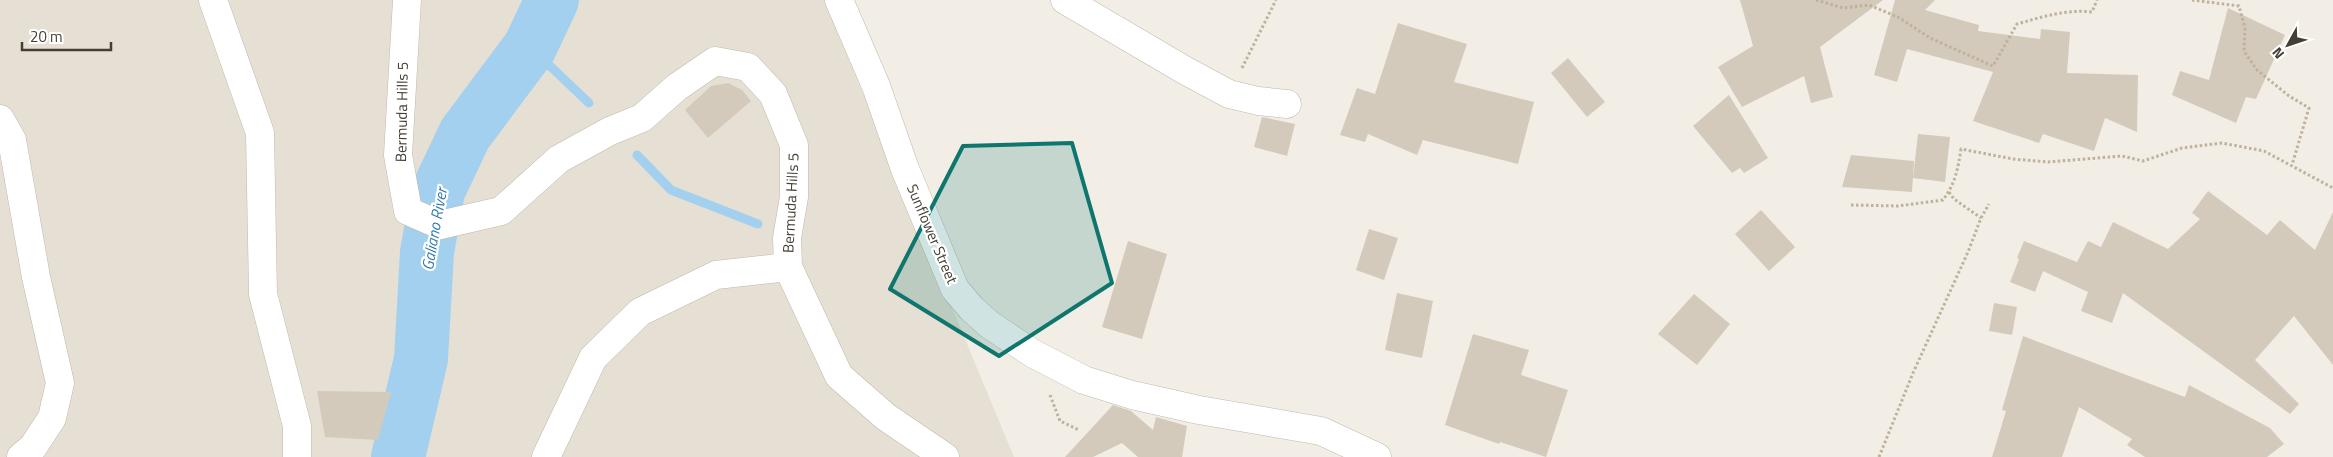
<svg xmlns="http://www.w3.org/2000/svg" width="2333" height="457" viewBox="0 0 2333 457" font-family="'Titillium Web',sans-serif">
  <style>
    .residential { fill: #e6e0d4 }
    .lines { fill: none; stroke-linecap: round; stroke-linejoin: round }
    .stream { stroke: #a3d0ee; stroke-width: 9 }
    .river { stroke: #a3d0ee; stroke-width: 54 }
    .building { fill: #d3cabb }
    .minor-casing { stroke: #c0b9ab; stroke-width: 29 }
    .path { stroke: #bfb19a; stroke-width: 3; stroke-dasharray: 2.5 2.5; stroke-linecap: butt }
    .minor { stroke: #fff; stroke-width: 28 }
    .marked { fill: #0f766e; fill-opacity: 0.2; stroke: #0f766e; stroke-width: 4; stroke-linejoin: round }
    .labels { text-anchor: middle; stroke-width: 4.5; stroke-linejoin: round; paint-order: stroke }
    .street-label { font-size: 15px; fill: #443e35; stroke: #fff }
    .water-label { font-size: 16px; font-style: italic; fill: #327bad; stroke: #fff }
  </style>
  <rect width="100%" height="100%" fill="#f2eee5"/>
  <path class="residential" d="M 0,0 L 824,0 L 1014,457 L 0,457 Z"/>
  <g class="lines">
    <path class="stream" d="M 530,47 L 589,103
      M 637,155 L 671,190 L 758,224"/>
    <path class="river" d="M 398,457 L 421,359 L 427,252 L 438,191 L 465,134 L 530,47 L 552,0"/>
  </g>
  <path class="building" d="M 1740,0 L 1883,0 L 1820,47 L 1833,97 L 1811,103 L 1804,76 L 1742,107 L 1718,67 L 1753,46 Z
    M 1895,0 L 1935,0 L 1925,10 L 1979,25 L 1978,31 L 2040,39 L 2041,29 L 2070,32 L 2067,73 L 2138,75 L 2137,132 L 2105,118 L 2094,151 L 2043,134 L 2039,143 L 1973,121 L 1993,72 L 1907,49 L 1897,82 L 1874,75 Z
    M 2228,8 L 2285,35 L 2256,99 L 2246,97 L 2236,123 L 2172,95 L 2180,71 L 2209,80 Z
    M 1398,23 L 1467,44 L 1454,82 L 1534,102 L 1518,164 L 1423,140 L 1417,155 L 1368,134 L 1365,142 L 1340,135 L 1357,88 L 1375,94 Z
    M 1568,58 L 1605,102 L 1587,117 L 1551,73 Z
    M 728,83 L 742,90 L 751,101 L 708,138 L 685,110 L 711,86 Z
    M 1729,95 L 1768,158 L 1744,173 L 1740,168 L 1732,173 L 1693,126 Z
    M 1262,117 L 1295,124 L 1287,156 L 1254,147 Z
    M 1918,134 L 1950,137 L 1945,182 L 1913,178 Z
    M 1851,155 L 1914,161 L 1912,192 L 1842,187 Z
    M 2208,191 L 2267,235 L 2280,220 L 2315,250 L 2333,212 L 2333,365 L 2294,316 L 2255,360 L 2299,404 L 2290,414 L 2123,293 L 2112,323 L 2081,311 L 2088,292 L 2043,271 L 2035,292 L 2010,282 L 2019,259 L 2017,258 L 2024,241 L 2077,262 L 2088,241 L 2101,247 L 2113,222 L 2168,249 L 2200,219 L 2192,213 Z
    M 1761,210 L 1795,247 L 1769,271 L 1735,234 Z
    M 1369,229 L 1398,238 L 1384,280 L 1356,270 Z
    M 1128,241 L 1167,254 L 1142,339 L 1102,327 Z
    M 1397,293 L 1433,301 L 1422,358 L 1385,350 Z
    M 1694,294 L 1730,324 L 1697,365 L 1658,334 Z
    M 1994,303 L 2017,307 L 2012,335 L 1989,331 Z
    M 1473,334 L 1529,350 L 1521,375 L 1568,390 L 1546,457 L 1500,442 L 1499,444 L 1445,425 Z
    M 2023,336 L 2185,397 L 2189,385 L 2270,428 L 2284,444 L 2267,457 L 2145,457 L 2127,445 L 2132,439 L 2079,407 L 2062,457 L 1992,457 L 2006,411 L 2002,410 Z
    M 317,391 L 391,392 L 378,440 L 325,437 Z
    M 1113,405 L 1131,411 L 1153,430 L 1156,417 L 1187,426 L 1182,457 L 1138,457 L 1122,443 L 1093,457 L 1065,457 Z"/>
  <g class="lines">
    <g class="minor-casing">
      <path id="minor" d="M 213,0 L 260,133 L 263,294 L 297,426 L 297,457
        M 407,0 L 398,155 L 408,211 L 440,225 L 501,211 L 559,159 L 610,131 L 642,118 L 677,87 L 715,61 L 748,67 L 773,94 L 794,145 L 794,197 L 787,238 L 788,267 L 716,275 L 640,312 L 593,358 L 546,457
        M 839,0 L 876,86 L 905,169 L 955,289 L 972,309 L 990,325 L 1032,353 L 1084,380 L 1132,395 L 1199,410 L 1321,431 L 1377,457
        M 1065,0 L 1186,71 L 1229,94 L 1258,101 L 1287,104
        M 0,119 L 12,140 L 36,277 L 60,383 L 52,418 L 33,447 L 21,457
        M 788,267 L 839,376 L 886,417 L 945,457"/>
    </g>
    <path class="path" d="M 1816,0 L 1843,8 L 1869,5 L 1898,17 L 1930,38 L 1993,66 L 2017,24 C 2042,17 2066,9 2092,12 L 2097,0
      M 2192,0 L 2239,6 L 2245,28 L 2244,51 L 2257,70 L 2289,96 L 2309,108 L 2292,165
      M 1242,68 L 1276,0
      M 1949,192 L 1954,199 L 1981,218
      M 1851,205 L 1898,206 L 1943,200 C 1955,184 1958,169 1961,149 L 2013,159 L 2048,162 L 2122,156 L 2143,161 L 2182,148 L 2222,143 L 2264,151 L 2333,188
      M 1050,395 L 1060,421 L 1079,430
      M 1879,457 L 1913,373 L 1968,252 L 1981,218 L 1989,204"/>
    <use href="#minor" class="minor"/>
  </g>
  <path class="marked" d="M 1072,143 L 1112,283 L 999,356 L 890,289 L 963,146 Z"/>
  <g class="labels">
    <g class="street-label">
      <text transform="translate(402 112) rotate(-89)" y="5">Bermuda Hills 5</text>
      <text transform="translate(791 203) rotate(-87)" y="5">Bermuda Hills 5</text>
      <text transform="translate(932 234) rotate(67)" y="5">Sunflower Street</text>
    </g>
    <g class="water-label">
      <text transform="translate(434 229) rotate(-80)" y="6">Galiano River</text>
    </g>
  </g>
  <g transform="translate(2288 45) rotate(230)" stroke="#ffffff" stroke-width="4" paint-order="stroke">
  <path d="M0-4L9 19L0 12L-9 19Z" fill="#443e35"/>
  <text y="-8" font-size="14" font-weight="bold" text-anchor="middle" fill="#443e35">N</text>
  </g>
  <path d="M22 42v8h89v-8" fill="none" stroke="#443e35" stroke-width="2.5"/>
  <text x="30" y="42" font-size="15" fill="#443e35" stroke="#ffffff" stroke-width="4" paint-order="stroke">20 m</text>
</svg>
